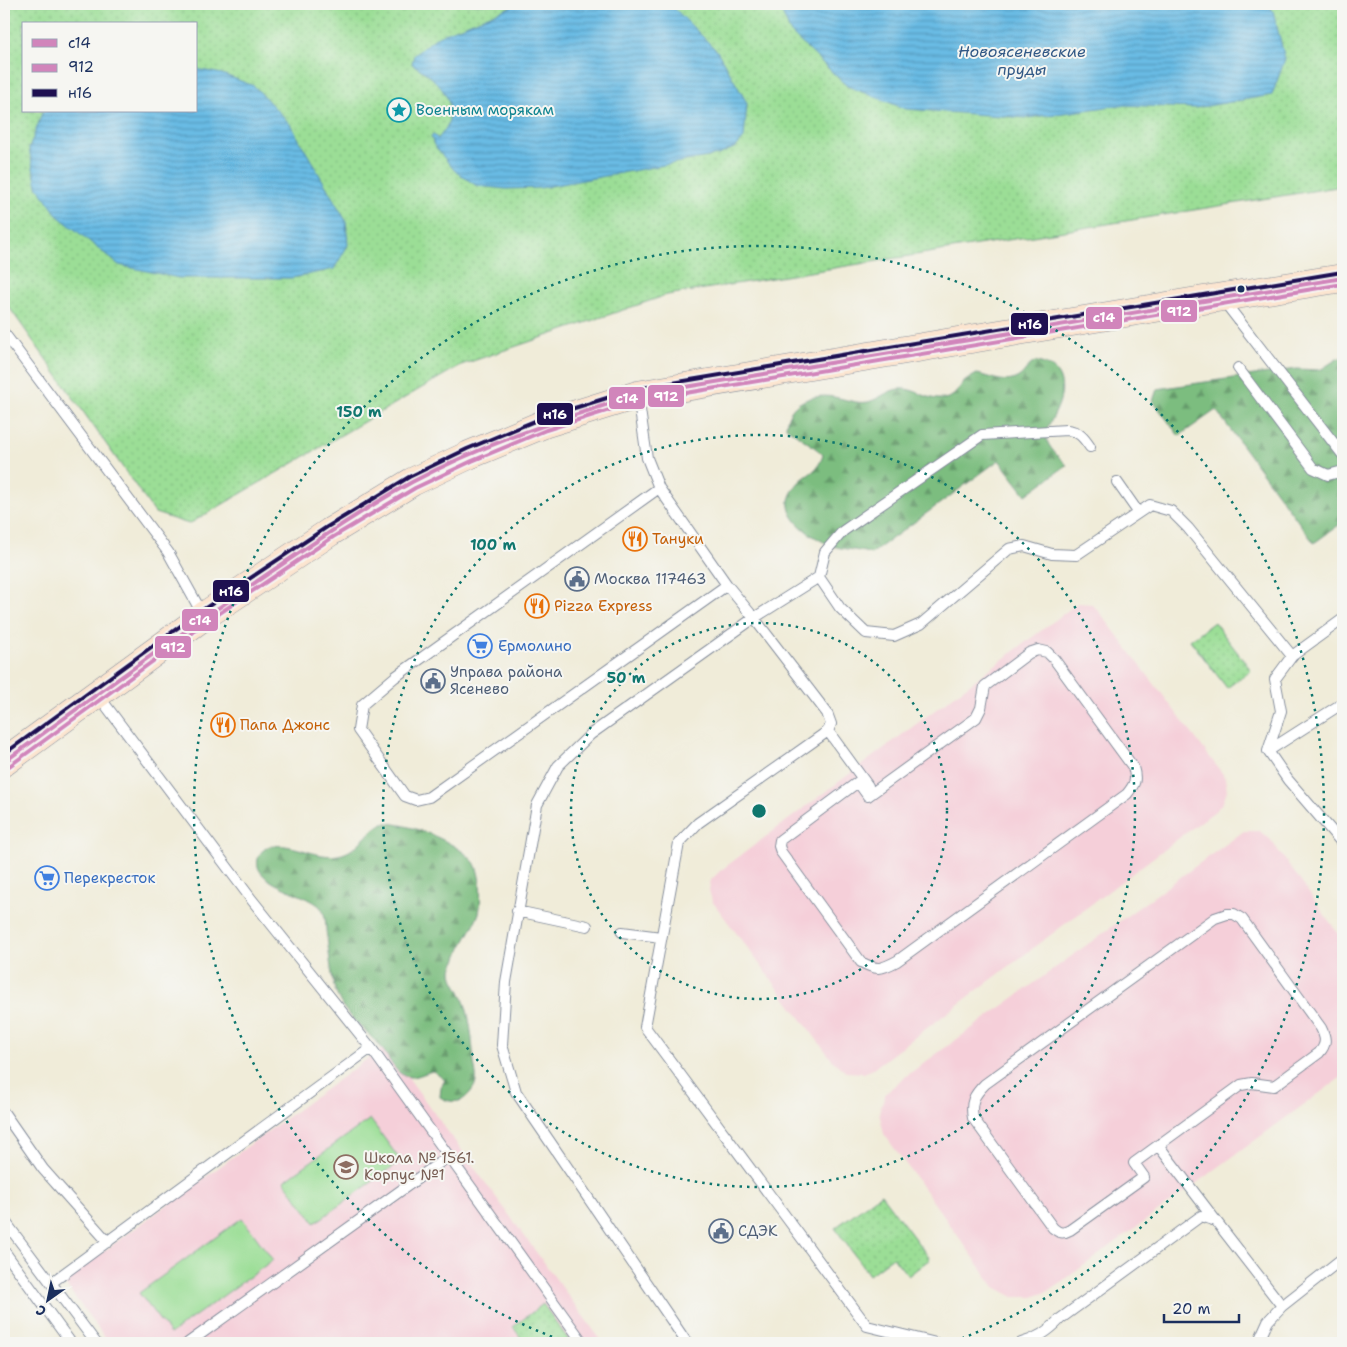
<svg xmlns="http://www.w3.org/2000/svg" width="1347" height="1347" viewBox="0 0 1347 1347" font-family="'Shantell Sans',sans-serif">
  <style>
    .built { fill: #f5cfd9 }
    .grass { fill: #9bde96; stroke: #5b867a }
    .forest { fill: url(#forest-firs); stroke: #4c766e }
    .park { fill: url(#park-dots); stroke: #5b867a; fill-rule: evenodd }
    .water { fill: url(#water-rules); stroke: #4275a1 }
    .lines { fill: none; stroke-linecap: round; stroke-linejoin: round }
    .lane-casing { stroke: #868e9c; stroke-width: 12 }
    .secondary-casing { stroke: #868e9c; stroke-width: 29 }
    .lane { stroke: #fff; stroke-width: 10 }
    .secondary { stroke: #fce5d0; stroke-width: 28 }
    .bus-1-casing { stroke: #f6f6f2; stroke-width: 8 }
    .bus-2-casing { stroke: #f6f6f2; stroke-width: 8 }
    .bus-3-casing { stroke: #f6f6f2; stroke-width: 8 }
    .bus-1 { stroke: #d185bb; stroke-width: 4 }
    .bus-2 { stroke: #d185bb; stroke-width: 4 }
    .bus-3 { stroke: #1f1051; stroke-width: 4 }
    .ring { fill: none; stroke: #0f766e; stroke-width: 2.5; stroke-dasharray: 2.5 5 }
    .bus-dot { fill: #1b2f5e; stroke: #f6f6f2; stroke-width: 2 }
    .labels { text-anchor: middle; stroke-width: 4; stroke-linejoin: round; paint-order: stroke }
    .culture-label { font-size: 15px; fill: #0d838f; stroke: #f6f6f2; text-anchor: start }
    .food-label { font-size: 15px; fill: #c56008; stroke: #f6f6f2; text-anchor: start }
    .service-label { font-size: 15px; fill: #4e5e75; stroke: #f6f6f2; text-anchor: start }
    .shop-label { font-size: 15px; fill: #366cbe; stroke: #f6f6f2; text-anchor: start }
    .education-label { font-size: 15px; fill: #785e54; stroke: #f6f6f2; text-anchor: start }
    .water-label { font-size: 16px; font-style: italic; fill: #325986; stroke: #f6f6f2 }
    .centre { fill: #0f766e; stroke: #f6f6f2; stroke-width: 2.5 }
    .ring-label { font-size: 15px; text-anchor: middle; font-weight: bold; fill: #0f766e; stroke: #f6f6f2; stroke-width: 4; stroke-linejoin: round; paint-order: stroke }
    .line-badge { stroke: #f6f6f2; stroke-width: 2 }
    .badge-label { font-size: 14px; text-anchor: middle; font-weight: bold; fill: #fff }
  </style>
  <defs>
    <pattern id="forest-firs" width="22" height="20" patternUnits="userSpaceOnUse" patternTransform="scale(1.25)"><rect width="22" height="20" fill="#7cbd7f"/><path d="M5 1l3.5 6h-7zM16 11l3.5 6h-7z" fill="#659a6b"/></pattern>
    <pattern id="park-dots" width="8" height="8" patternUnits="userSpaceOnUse" patternTransform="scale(1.25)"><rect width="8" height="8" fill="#9bde96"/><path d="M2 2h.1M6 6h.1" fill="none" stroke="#85bf84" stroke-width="1.8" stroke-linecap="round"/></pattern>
    <pattern id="water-rules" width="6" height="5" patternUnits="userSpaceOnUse" patternTransform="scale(1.25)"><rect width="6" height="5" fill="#69bbe4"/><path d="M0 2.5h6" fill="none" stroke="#5698bc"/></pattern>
  </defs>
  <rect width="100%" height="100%" fill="#f6f6f2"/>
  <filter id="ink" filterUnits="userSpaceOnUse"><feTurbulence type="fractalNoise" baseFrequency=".02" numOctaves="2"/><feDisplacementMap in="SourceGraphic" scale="10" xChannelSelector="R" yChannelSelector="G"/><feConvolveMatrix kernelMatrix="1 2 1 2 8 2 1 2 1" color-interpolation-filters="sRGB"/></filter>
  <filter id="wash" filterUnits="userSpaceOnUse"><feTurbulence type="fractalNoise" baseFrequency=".0096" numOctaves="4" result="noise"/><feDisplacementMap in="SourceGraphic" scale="20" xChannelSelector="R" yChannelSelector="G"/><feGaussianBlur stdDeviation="1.12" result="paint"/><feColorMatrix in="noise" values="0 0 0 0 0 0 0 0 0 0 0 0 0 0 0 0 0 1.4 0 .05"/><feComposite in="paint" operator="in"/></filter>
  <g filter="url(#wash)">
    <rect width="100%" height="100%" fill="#f0ecd9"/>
    <path class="built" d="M 1078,603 L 1092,604 L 1102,615 L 1225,777 L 1227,790 L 1223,802 L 1215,811 L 874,1068 L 864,1073 L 846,1072 L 833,1061 L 712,901 L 709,890 L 711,880 L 720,871 Z
      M 1244,831 L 1259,831 L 1270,839 L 1343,940 L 1343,1076 L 1049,1291 L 1033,1297 L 1014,1297 L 995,1287 L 884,1134 L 879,1112 L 886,1093 L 902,1079 Z
      M 385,1046 L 603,1343 L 109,1343 L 63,1281 Z"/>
    <path class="grass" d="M 370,1119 L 401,1161 L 315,1223 L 284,1181 Z
      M 242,1218 L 273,1260 L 170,1334 L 139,1293 Z"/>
    <path class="forest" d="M 1343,357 L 1343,522 L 1314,543 L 1216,410 L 1179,436 L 1153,401 L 1157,389 L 1296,369 L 1320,370 L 1337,359 Z
      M 1035,362 C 1063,365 1067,388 1056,411 C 1053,419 1045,428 1046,437 C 1048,448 1059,457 1067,465 L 1026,495 L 999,460 L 871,554 C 858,549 843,550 830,545 C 814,538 786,521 789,500 C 790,495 793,490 796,486 C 805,473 817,475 823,455 L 818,450 L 786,427 C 787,403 812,393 834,397 C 846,399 856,404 868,402 C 880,399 891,387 904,389 C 919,390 931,403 948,398 C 957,395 958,388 964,382 C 968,379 973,376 977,374 C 988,376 1006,385 1017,378 C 1024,374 1027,366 1035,362 Z
      M 383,823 C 409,823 455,841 473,861 C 481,870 482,900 479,913 C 474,928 461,944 456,961 C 454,964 452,968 452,971 C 452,981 459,987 462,996 C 471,1017 472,1040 474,1063 C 475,1069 477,1077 476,1082 C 474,1089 468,1096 462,1100 C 455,1103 446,1101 440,1097 L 441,1087 L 445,1080 L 433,1071 C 427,1072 418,1077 411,1077 C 394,1076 389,1056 380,1046 C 362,1026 341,1014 334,986 C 331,971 329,953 327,937 C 325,928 327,916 321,908 C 310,893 247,884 259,856 C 269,834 306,853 322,855 C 356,860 360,836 383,823 Z"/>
    <path class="park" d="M 16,4 L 1343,4 L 1343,186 L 667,295 L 461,365 L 189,524 L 155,513 L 4,300 L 4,13 ZM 24,24 L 196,24 L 196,111 L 24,111 Z
      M 1214,622 L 1251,670 L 1227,688 L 1190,640 Z
      M 881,1194 L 930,1259 L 908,1276 L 893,1257 L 869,1275 L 835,1228 Z
      M 543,1304 L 571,1343 L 525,1343 L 513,1327 Z"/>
    <path class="water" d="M 518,4 L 670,4 L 717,51 L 747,103 L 744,138 L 736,147 L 718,155 L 540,188 L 506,189 L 477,186 L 455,171 L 434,145 L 431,136 L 434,135 L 438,139 C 441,135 445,130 447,126 C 459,98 433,76 412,64 L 414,55 L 438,36 Z
      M 778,4 L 1268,4 L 1273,11 L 1285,59 L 1272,95 L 1195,108 L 1121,105 L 1027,118 L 906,109 L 847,86 L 791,33 Z
      M 196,69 L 222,74 L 254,86 L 290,124 L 346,221 L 348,245 L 334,269 L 292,278 L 179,278 L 119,265 L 58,216 L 37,186 L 29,149 L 42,113 L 45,111 L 196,111 Z"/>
  </g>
  <g filter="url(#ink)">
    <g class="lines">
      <g class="lane-casing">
        <path id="lane" d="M 1223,300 L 1343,455
          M 4,333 L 168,552 L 203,615
          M 1238,368 L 1313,468 L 1328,475 L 1343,471
          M 638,396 L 647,458 L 659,488 L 727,585 L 754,618 L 819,577 L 840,608 L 866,633 L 894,636 L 921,624 L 1009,549 L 1024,546 L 1052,554 L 1076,555 L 1150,505 L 1171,511 L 1188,528 L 1292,656 L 1343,619
          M 1117,482 L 1138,512
          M 659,488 L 395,677 L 362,705 L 358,730 L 405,796 L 416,800 L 429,797 L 727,585
          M 819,577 L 825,552 L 843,531 L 982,435 L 1067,430 C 1079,431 1084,438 1090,447
          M 1038,650 L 1047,652 L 1054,659 L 1133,767 C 1137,780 1135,784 1127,794 L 897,961 C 882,969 877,971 861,962 L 781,852 L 779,846 L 780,840 L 858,782 L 868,796 L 976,718 L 981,708 L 985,686 L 1029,653 Z
          M 1343,703 L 1268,751 L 1288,780 L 1343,844
          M 828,731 L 868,786
          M 1268,751 L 1281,711 L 1275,679 L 1292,656
          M 517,911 L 587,926
          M 1227,914 L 1234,914 L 1242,919 L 1321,1028 C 1326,1038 1327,1044 1319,1053 L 1274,1086 L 1252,1083 L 1241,1085 L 1134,1163 L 1144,1177 L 1070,1230 C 1063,1234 1059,1233 1053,1228 L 973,1118 C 970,1102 974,1095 985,1084 L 1215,918 Z
          M 622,932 L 661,937
          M 371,1048 L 583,1343
          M 4,1113 L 43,1169 L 108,1242
          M 1158,1145 L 1216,1221
          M 4,1220 L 96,1343
          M 4,1251 L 71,1343
          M 51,1283 L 371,1048 L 252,900 L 98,695
          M 188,1343 L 449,1156
          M 687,1343 L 516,1092 L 502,1045 L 506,982 L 537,805 L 558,766 L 591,734 L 754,618 L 827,713 L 831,724 L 828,731 L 698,823 L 679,843 L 645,1027 L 867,1326 L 936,1343
          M 1021,1343 C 1037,1339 1049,1331 1060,1319 L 1201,1216 L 1216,1221 L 1282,1306
          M 1258,1343 L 1268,1321 L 1282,1306 L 1343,1258"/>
      </g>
      <g class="secondary-casing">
        <path id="secondary" d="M 4,762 L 204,616 L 330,532 L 412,482 L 469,455 L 544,424 L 637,395 L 1191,302 L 1343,278"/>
      </g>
      <use href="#lane" class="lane"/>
      <use href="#secondary" class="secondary"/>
      <g class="bus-1-casing">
        <path id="bus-1" d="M 4,762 C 96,695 187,628 281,565 C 324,536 367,507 412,482 C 483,444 560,419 637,395 L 1343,278"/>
      </g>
      <g class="bus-2-casing">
        <path id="bus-2" d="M 8,767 L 208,621 L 333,537 L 415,488 L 472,461 L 546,430 L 638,401 L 1343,284"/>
      </g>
      <g class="bus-3-casing">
        <path id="bus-3" d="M 4,754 L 201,611 L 327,527 L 409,477 L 467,449 L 542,418 L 636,389 L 1342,272"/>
      </g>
      <use href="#bus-1" class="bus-1"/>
      <use href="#bus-2" class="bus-2"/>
      <use href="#bus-3" class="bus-3"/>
    </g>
  </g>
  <g class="ring">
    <circle cx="759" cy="811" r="188"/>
    <circle cx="759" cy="811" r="376"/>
    <path d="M566 1342A565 565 0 1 1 952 1342"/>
  </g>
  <defs>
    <g id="sight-ring" transform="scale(1.25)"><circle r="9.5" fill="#f6f6f2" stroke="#0f9aa8" stroke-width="1.5"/><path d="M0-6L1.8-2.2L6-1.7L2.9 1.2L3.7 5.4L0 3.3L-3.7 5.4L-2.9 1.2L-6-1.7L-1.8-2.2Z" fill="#0f9aa8"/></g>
    <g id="restaurant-ring" transform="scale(1.25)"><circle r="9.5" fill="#f6f6f2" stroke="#e8710a" stroke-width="1.5"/><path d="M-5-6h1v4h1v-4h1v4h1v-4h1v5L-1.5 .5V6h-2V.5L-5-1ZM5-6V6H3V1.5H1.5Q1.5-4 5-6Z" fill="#e8710a"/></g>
    <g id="civic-ring" transform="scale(1.25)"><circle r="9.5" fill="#f6f6f2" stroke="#5c6f8a" stroke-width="1.5"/><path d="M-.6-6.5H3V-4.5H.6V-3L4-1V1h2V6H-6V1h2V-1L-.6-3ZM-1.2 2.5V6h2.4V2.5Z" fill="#5c6f8a"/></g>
    <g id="supermarket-ring" transform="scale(1.25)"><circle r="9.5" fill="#f6f6f2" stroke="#3f7fe0" stroke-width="1.5"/><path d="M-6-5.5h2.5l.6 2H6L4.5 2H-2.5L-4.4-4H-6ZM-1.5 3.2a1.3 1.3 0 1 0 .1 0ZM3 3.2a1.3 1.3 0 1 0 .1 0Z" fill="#3f7fe0"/></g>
    <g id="school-ring" transform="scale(1.25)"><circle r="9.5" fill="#f6f6f2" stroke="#8d6e63" stroke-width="1.5"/><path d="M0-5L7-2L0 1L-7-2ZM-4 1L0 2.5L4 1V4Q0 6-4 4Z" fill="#8d6e63"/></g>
  </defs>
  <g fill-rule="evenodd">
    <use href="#sight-ring" x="399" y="110"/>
    <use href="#restaurant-ring" x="635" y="539"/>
    <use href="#civic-ring" x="577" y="579"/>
    <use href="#restaurant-ring" x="537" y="606"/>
    <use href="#supermarket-ring" x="480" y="646"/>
    <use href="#civic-ring" x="433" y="681"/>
    <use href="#restaurant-ring" x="223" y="725"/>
    <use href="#supermarket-ring" x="47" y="878"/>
    <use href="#school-ring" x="346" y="1167"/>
    <use href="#civic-ring" x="721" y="1231"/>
  </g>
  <circle class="bus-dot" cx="1241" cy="289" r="4.5"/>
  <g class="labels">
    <g class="culture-label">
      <text x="416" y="115">Военным морякам</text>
    </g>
    <g class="food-label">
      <text x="652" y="544">Тануки</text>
      <text x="554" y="611">Pizza Express</text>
      <text x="240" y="730">Папа Джонс</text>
    </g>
    <g class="service-label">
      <text x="594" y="584">Москва 117463</text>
      <text x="450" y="677">Управа района<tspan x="450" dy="17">Ясенево</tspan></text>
      <text x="738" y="1236">СДЭК</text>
    </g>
    <g class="shop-label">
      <text x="498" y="651">Ермолино</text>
      <text x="64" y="883">Перекресток</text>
    </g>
    <g class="education-label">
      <text x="364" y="1163">Школа № 1561.<tspan x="364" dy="17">Корпус №1</tspan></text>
    </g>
    <g class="water-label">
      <text x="1022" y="57">Новоясеневские<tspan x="1022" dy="18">пруды</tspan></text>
    </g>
  </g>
  <circle cx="759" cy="811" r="8" class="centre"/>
  <g class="ring-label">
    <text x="359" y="417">150 m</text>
    <text x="493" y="550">100 m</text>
    <text x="626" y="683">50 m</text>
  </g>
  <g class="line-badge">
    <rect x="1160" y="299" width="38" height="24" rx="5" fill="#d185bb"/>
    <rect x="1085" y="306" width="38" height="24" rx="5" fill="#d185bb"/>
    <rect x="1010" y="312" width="39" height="24" rx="5" fill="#1f1051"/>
    <rect x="647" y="384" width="38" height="24" rx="5" fill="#d185bb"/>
    <rect x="608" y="386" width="38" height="24" rx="5" fill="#d185bb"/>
    <rect x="536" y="402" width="38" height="24" rx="5" fill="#1f1051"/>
    <rect x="212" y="579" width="38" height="24" rx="5" fill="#1f1051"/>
    <rect x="181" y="608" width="38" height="24" rx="5" fill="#d185bb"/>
    <rect x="154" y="635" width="38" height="24" rx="5" fill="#d185bb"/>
  </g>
  <g class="badge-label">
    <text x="1179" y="316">912</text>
    <text x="1104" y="322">с14</text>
    <text x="1030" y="329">н16</text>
    <text x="666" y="401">912</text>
    <text x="627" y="403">с14</text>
    <text x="555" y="419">н16</text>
    <text x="231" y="596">н16</text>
    <text x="200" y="625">с14</text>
    <text x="173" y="652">912</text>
  </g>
  <rect width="1347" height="1347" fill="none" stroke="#f6f6f2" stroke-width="20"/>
  <rect x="22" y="22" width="175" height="90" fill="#f6f6f2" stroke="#9ea6b7"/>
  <rect x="32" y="39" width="25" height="8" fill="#d185bb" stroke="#9ea6b7"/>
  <text x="68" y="48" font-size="15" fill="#1b2f5e">с14</text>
  <rect x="32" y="64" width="25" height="8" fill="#d185bb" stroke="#9ea6b7"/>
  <text x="68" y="72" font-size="15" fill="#1b2f5e">912</text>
  <rect x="32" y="89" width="25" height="8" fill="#1f1051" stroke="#9ea6b7"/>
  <text x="68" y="98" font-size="15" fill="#1b2f5e">н16</text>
  <g transform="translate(48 1300) rotate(213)" stroke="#f6f6f2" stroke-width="4" paint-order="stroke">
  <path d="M0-4L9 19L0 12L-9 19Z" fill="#1b2f5e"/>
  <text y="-8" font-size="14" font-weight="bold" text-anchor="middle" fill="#1b2f5e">С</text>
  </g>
  <path d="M1164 1314v8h75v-8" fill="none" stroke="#1b2f5e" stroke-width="2.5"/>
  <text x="1172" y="1314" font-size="15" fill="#1b2f5e" stroke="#f6f6f2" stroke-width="4" paint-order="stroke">20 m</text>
</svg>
